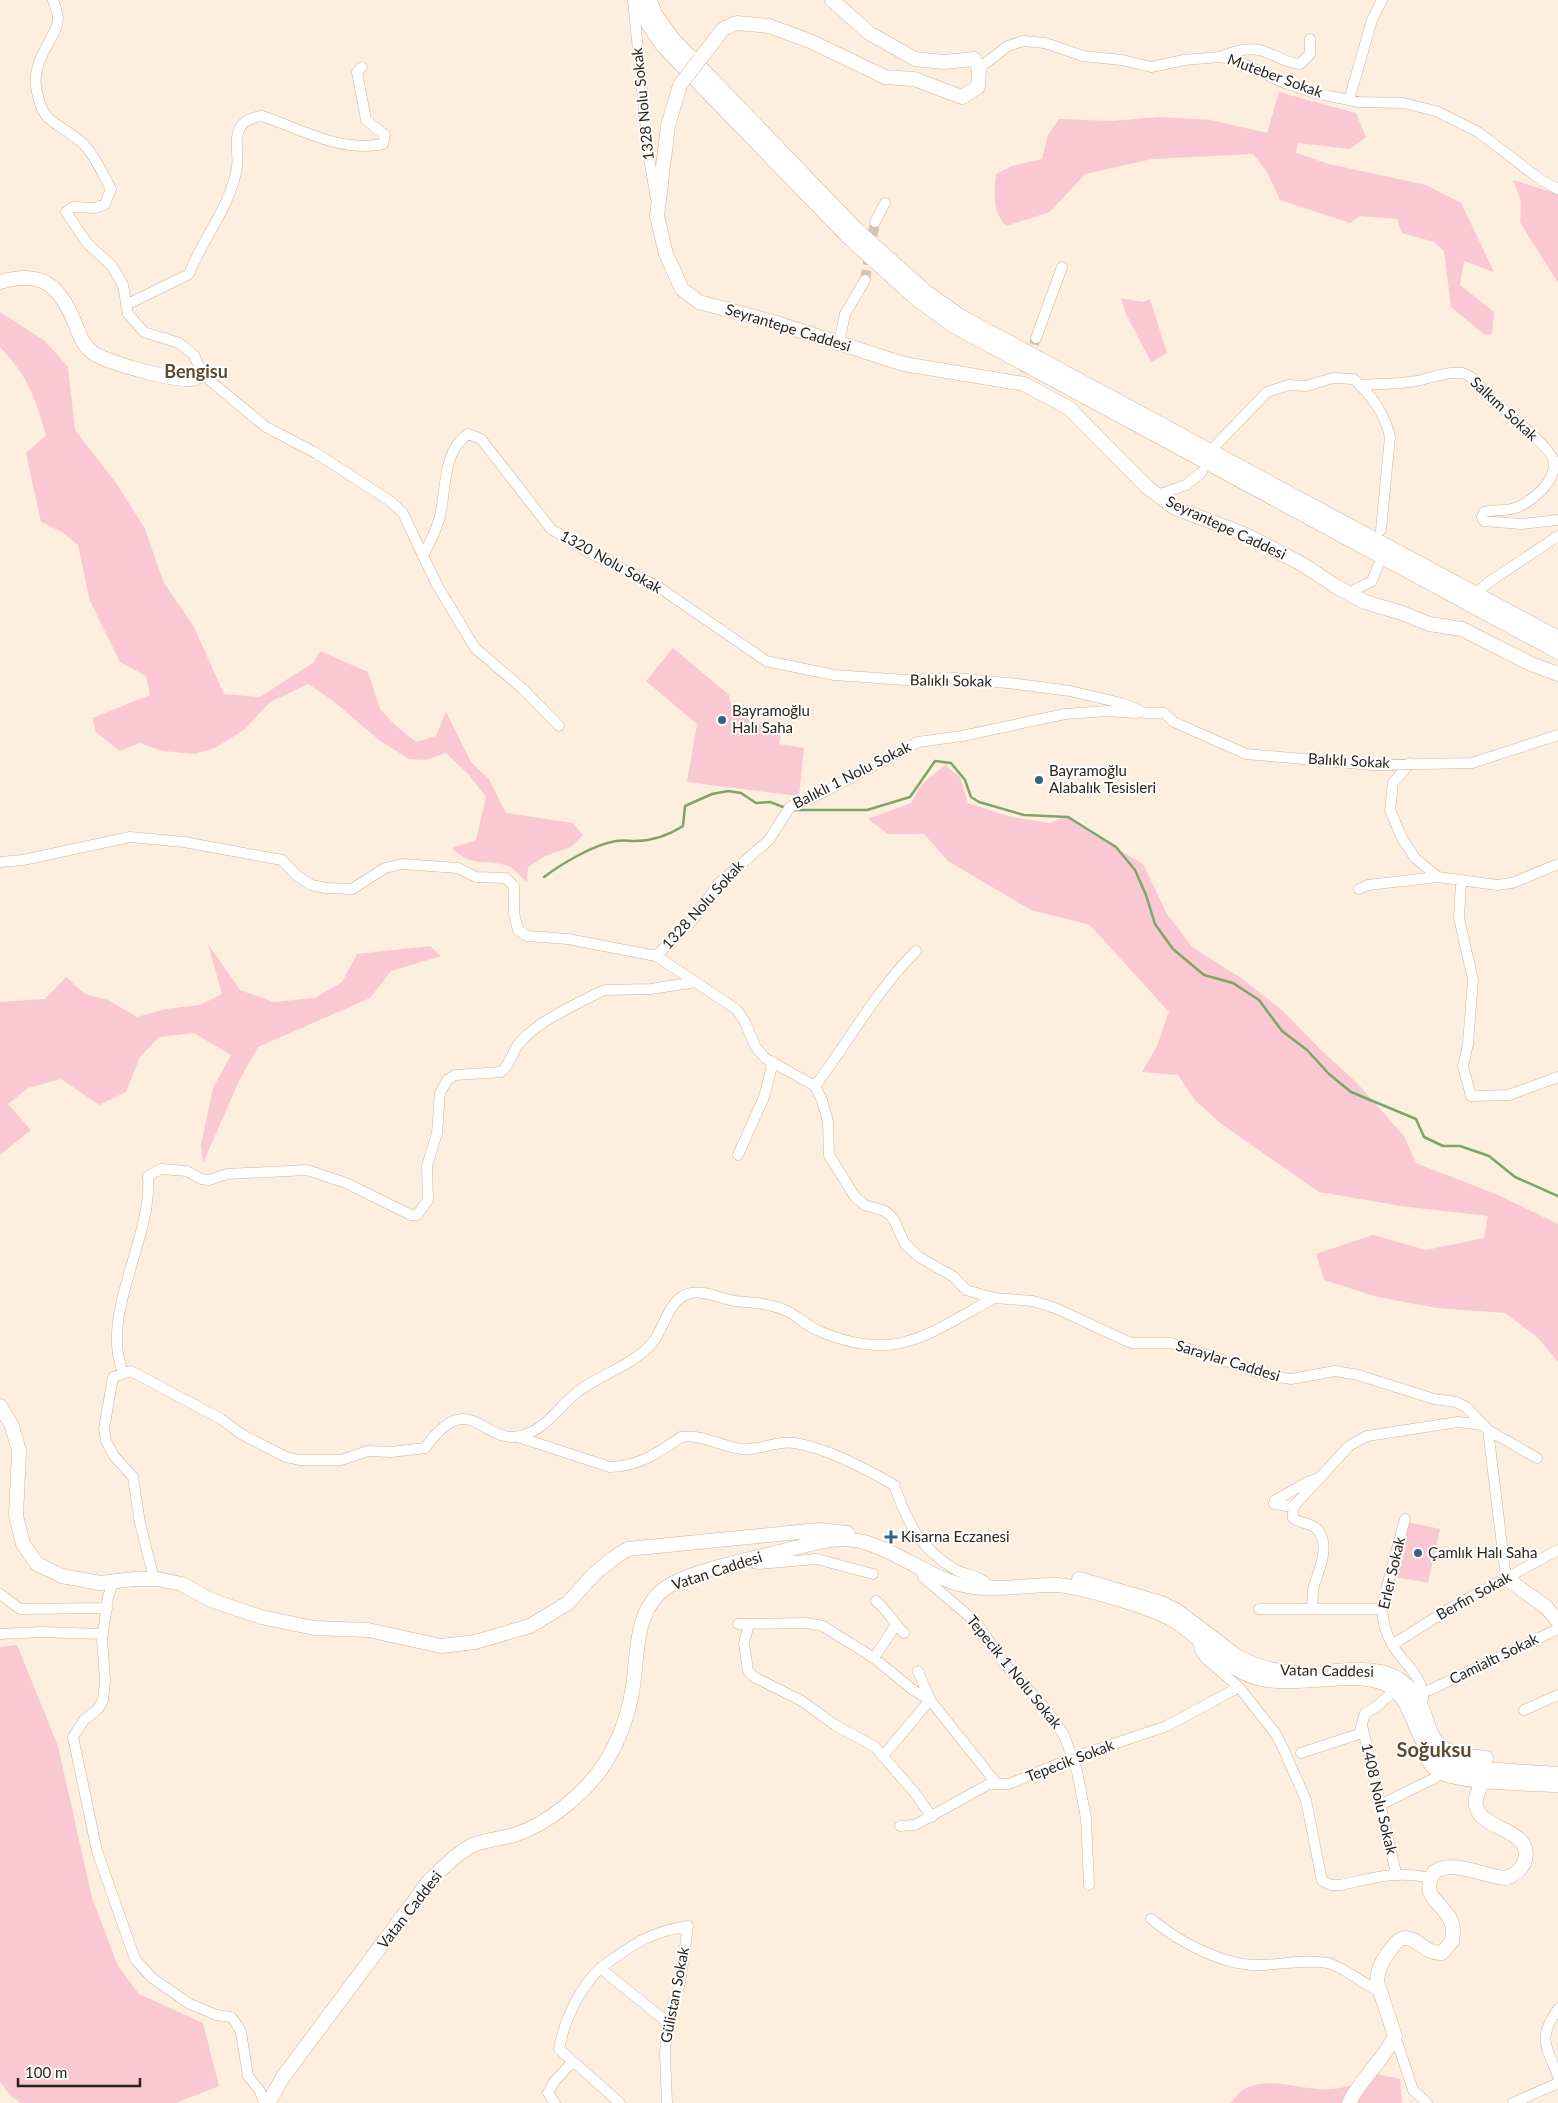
<svg xmlns="http://www.w3.org/2000/svg" width="1558" height="2103" viewBox="0 0 1558 2103" font-family="Lato,sans-serif">
  <style>
    .green { fill: #fac8d2 }
    .lines { fill: none; stroke-linecap: round; stroke-linejoin: round }
    .stream { stroke: #7aa767; stroke-width: 2.5 }
    .street-tunnel { stroke: #d4c5b6; stroke-width: 10; stroke-dasharray: 10 5; stroke-linecap: butt }
    .street-casing { stroke: #cdb499; stroke-width: 11 }
    .secondary-casing { stroke: #cdb499; stroke-width: 15 }
    .street { stroke: #fff; stroke-width: 10 }
    .secondary { stroke: #fff; stroke-width: 14 }
    .secondary-bridge-casing { stroke: #cdb499; stroke-width: 15; stroke-linecap: butt }
    .secondary-bridge { stroke: #fff; stroke-width: 14 }
    .poi-dot { fill: #326582; stroke: #fefefe; stroke-width: 2 }
    .labels { text-anchor: middle; stroke-width: 4; stroke-linejoin: round; paint-order: stroke }
    .street-label { font-size: 15px; fill: #2c2318; stroke: #fefefe }
    .poi-label { font-size: 15px; fill: #2c2318; stroke: #fefefe; text-anchor: start }
    .quarter-label { font-size: 18px; font-weight: bold; fill: #5e4a31; stroke: #fefefe }
    .district-label { font-size: 20px; font-weight: bold; fill: #5e4a31; stroke: #fefefe }
  </style>
  <rect width="100%" height="100%" fill="#feeedd"/>
  <path class="green" d="M 1279,92 L 1356,113 L 1366,137 L 1350,149 L 1298,143 L 1296,153 L 1329,164 L 1426,185 L 1461,203 L 1494,272 L 1464,261 L 1460,285 L 1494,312 L 1492,334 L 1485,335 L 1451,307 L 1444,251 L 1434,242 L 1402,233 L 1397,219 L 1360,216 L 1350,223 L 1280,200 L 1267,172 L 1253,154 L 1152,159 L 1085,174 L 1050,212 L 1006,226 C 992,211 994,193 996,174 L 1012,166 L 1042,159 L 1048,135 L 1059,119 L 1113,121 L 1160,117 L 1211,120 L 1267,133 Z
    M 1513,180 L 1558,194 L 1558,283 L 1520,222 L 1521,201 Z
    M 1121,298 L 1142,302 L 1150,299 L 1167,353 L 1151,362 L 1126,314 Z
    M 0,312 L 45,341 L 68,367 L 75,430 L 116,483 L 144,527 L 164,583 L 194,627 L 224,694 L 260,697 L 314,662 L 320,651 L 368,672 L 380,709 L 396,726 L 416,742 L 436,736 L 446,712 L 471,762 L 489,779 L 506,813 L 573,823 L 583,835 L 571,847 L 545,856 L 528,867 L 527,882 C 521,878 515,868 508,866 C 485,858 473,869 452,848 L 476,840 L 486,797 L 469,775 L 446,753 L 425,760 L 409,759 L 379,740 L 332,700 L 308,684 L 270,702 L 245,729 L 217,747 L 195,754 L 163,751 L 140,743 L 120,751 L 96,732 L 92,718 L 150,695 L 146,676 L 120,662 L 90,601 L 78,545 L 62,532 L 41,522 L 26,453 L 46,435 C 34,395 29,378 0,347 Z
    M 673,648 L 729,695 C 731,719 763,724 782,730 L 779,744 L 804,748 L 799,796 L 687,782 L 697,724 L 646,681 Z
    M 945,765 L 960,777 L 968,803 L 1011,817 L 1050,823 L 1068,815 L 1104,841 L 1143,864 L 1167,914 L 1192,947 L 1241,978 L 1283,1011 L 1321,1050 L 1357,1083 L 1404,1136 L 1416,1163 L 1498,1195 L 1558,1224 L 1558,1362 L 1537,1337 L 1505,1313 L 1437,1308 L 1378,1297 L 1324,1280 L 1316,1254 L 1373,1235 L 1426,1250 L 1484,1238 L 1488,1216 L 1401,1206 L 1319,1192 L 1220,1123 L 1195,1100 L 1178,1075 L 1142,1072 L 1157,1046 L 1169,1012 L 1090,925 L 1031,910 L 948,861 L 924,834 L 888,834 L 868,819 L 911,803 L 921,785 Z
    M 208,944 L 240,990 L 274,1002 L 315,998 L 342,982 L 357,954 L 430,946 L 441,956 L 391,971 L 370,998 L 258,1047 L 239,1081 L 203,1163 L 201,1145 L 213,1088 L 231,1055 L 194,1033 L 159,1037 L 140,1057 L 126,1092 L 99,1105 L 61,1079 L 28,1088 L 8,1104 L 31,1130 L 0,1155 L 0,1002 L 45,999 L 66,977 L 85,994 L 108,1000 L 137,1017 L 166,1009 L 200,1005 L 222,994 Z
    M 1407,1522 L 1440,1529 L 1428,1583 L 1396,1577 Z
    M 17,1645 L 58,1746 L 92,1898 L 118,1966 L 139,1994 L 203,2023 L 219,2086 L 176,2103 L 21,2103 L 12,2097 L 0,2082 L 0,1647 Z
    M 1377,2074 L 1400,2079 L 1402,2103 L 1231,2103 C 1253,2066 1299,2093 1333,2089 C 1348,2088 1363,2081 1377,2074 Z"/>
  <g class="lines">
    <path class="stream" d="M 791,810 L 867,810 L 910,797 L 935,761 L 951,763 L 965,780 L 971,797 L 979,802 L 1024,815 L 1068,817 L 1116,847 L 1135,870 L 1146,895 L 1155,924 L 1173,949 L 1204,975 L 1233,983 L 1259,1000 L 1282,1031 L 1307,1050 L 1329,1074 L 1351,1092 L 1416,1119 L 1424,1137 L 1443,1146 L 1460,1146 L 1489,1156 L 1515,1177 L 1558,1196
      M 544,877 C 561,864 595,844 616,841 C 622,840 629,841 635,841 C 652,841 669,835 683,826 L 685,806 L 712,794 L 728,791 L 741,793 L 756,803 L 770,802 L 786,808"/>
    <path class="street-tunnel" d="M 865,280 L 875,222
      M 1025,373 L 1036,338"/>
    <g class="street-casing">
      <path id="street" d="M 53,0 C 55,6 58,13 58,19 C 57,38 32,57 36,87 C 43,127 55,119 80,141 C 94,153 102,173 111,189 L 105,204 L 95,208 L 73,207 L 66,212 L 87,243 L 112,266 L 123,285 L 128,314 L 144,332 L 179,343 L 194,355 L 202,374 L 266,427 L 316,453 L 390,501 L 403,513 L 423,556 C 429,543 437,530 440,516 C 446,490 443,450 468,434 L 481,439 L 551,529 L 585,550 L 660,588 L 766,661 L 834,675 L 906,680 L 955,678 L 1017,684 L 1070,691 L 1121,703 L 1146,713 L 1164,713 L 1174,722 L 1246,754 L 1373,765 L 1472,763 L 1558,735
        M 633,0 L 649,158 L 656,199
        M 1220,57 C 1233,52 1249,46 1263,51 C 1276,55 1285,63 1300,64 L 1310,54 L 1310,39
        M 979,68 L 1008,46 L 1023,41 L 1045,43 L 1083,56 L 1122,60 L 1151,67 L 1184,60 L 1220,57 L 1240,62 L 1282,82 L 1319,94 L 1359,102 L 1403,103 L 1436,111 L 1478,132 L 1541,180 L 1558,189
        M 1349,100 L 1372,20 L 1382,0
        M 875,222 L 885,203
        M 126,305 L 189,274 C 203,238 230,207 237,168 C 239,155 233,138 241,126 C 246,119 254,117 262,116 C 301,129 341,153 383,144 L 385,135 L 366,120 L 357,72 L 362,67
        M 1036,338 L 1062,267
        M 839,343 L 845,314 L 865,280
        M 1216,445 L 1267,392 L 1289,385 L 1306,386 L 1333,378 L 1354,379 L 1360,385
        M 1158,495 L 1186,485 L 1202,472
        M 1381,530 L 1390,437 C 1385,415 1375,401 1360,385 C 1378,384 1398,384 1417,381 C 1431,378 1447,371 1462,373 C 1475,375 1488,397 1498,405 C 1509,414 1553,450 1554,462 C 1556,482 1533,500 1518,507 C 1507,512 1495,509 1484,512 L 1482,517 L 1484,521 L 1521,524 L 1558,520
        M 423,556 L 437,585 L 475,648 L 523,689 L 559,726
        M 1348,593 L 1372,581 L 1378,566
        M 1476,594 L 1489,582 L 1558,536
        M 1410,763 L 1393,783 L 1390,810 L 1402,838 L 1415,858 L 1438,877
        M 0,862 L 23,860 L 130,837 L 184,842 L 282,860 L 296,875 L 311,885 L 326,888 L 352,889 L 385,868 L 402,864 L 458,868 L 476,877 L 506,878 L 514,886 L 514,913 L 518,930 L 527,936 L 568,939 L 656,956 L 736,1009 L 745,1022 L 755,1046 L 765,1058 L 815,1086 L 822,1100 L 828,1122 L 829,1155 L 855,1197 L 865,1205 L 885,1211 L 893,1218 L 905,1244 L 919,1257 L 954,1277 L 966,1290 L 994,1298 L 1033,1301 L 1055,1308 L 1131,1343 L 1171,1343 L 1270,1376 L 1291,1379 L 1335,1371 L 1358,1375 L 1434,1399 L 1456,1402 L 1466,1407 L 1488,1430 L 1537,1458
        M 1461,882 L 1459,918 L 1473,980 L 1468,1044 L 1463,1066 L 1471,1096 L 1509,1095 L 1558,1077
        M 1359,889 L 1368,885 L 1438,877 L 1497,885 L 1512,883 L 1558,864
        M 656,956 L 696,916 L 718,884 L 769,840 L 790,807 L 820,794 L 918,742 L 962,736 L 1065,714 L 1107,711 L 1137,713
        M 815,1086 C 849,1041 876,991 916,951
        M 738,1155 L 764,1097 L 773,1062
        M 123,1372 C 99,1315 153,1238 148,1176 L 161,1169 L 187,1171 L 201,1179 L 209,1180 L 227,1174 L 307,1170 L 346,1183 L 411,1215 L 417,1215 L 428,1200 L 427,1166 L 437,1133 L 440,1093 L 447,1080 L 455,1075 L 501,1072 C 512,1063 512,1049 522,1040 C 540,1021 574,1005 598,993 L 605,990 L 651,989 L 695,982
        M 1488,1430 L 1506,1578
        M 518,1437 L 610,1467 C 640,1466 658,1453 681,1437 C 703,1434 720,1446 741,1449 C 759,1451 777,1440 795,1443 C 829,1449 864,1468 894,1485 C 908,1524 920,1549 956,1570 C 968,1576 982,1575 989,1587
        M 1293,1507 L 1274,1504 L 1275,1500 C 1291,1493 1302,1482 1319,1478
        M 1405,1519 L 1382,1605 C 1382,1619 1385,1633 1393,1646 C 1403,1662 1425,1679 1423,1699 L 1419,1703
        M 746,1561 L 758,1564 L 817,1559 L 873,1574
        M 920,1566 L 923,1577 L 977,1623 L 1003,1662 L 1045,1708 L 1064,1735 L 1077,1771 L 1086,1818 L 1089,1885
        M 154,1579 L 140,1523 L 133,1477 L 114,1456 L 106,1441 L 104,1429 L 113,1377 L 131,1371 L 221,1419 L 241,1434 L 286,1457 L 299,1460 L 341,1460 L 368,1451 L 391,1452 L 425,1448 C 473,1381 484,1454 529,1433 C 548,1425 559,1407 575,1394 C 599,1374 632,1367 653,1342 C 665,1327 669,1297 691,1293 C 705,1290 721,1299 735,1301 C 753,1303 770,1303 787,1311 C 798,1316 807,1326 819,1331 C 896,1364 928,1334 994,1298
        M 114,1581 L 108,1597 L 102,1639 L 105,1680 L 103,1700 L 98,1709 L 84,1720 L 73,1737 L 97,1851 L 135,1959 L 151,1977 L 188,2003 L 216,2015 L 231,2017 L 235,2022 L 241,2032 L 248,2076 L 260,2091 L 264,2103
        M 0,1594 L 20,1609 L 107,1608
        M 876,1601 C 887,1610 893,1622 904,1633
        M 1259,1609 L 1382,1609
        M 1312,1609 C 1313,1602 1312,1593 1314,1586 C 1319,1569 1331,1546 1317,1529 C 1312,1523 1300,1524 1293,1518 L 1293,1507 L 1349,1446 L 1367,1436 L 1458,1422 L 1482,1425
        M 738,1624 L 806,1623 L 823,1626 L 874,1658 L 913,1690 L 930,1700 L 997,1784
        M 749,1624 L 744,1643 L 748,1671 L 754,1677 L 802,1701 L 835,1725 L 875,1747 L 914,1792 L 932,1817
        M 0,1634 L 41,1632 L 103,1634
        M 1198,1640 L 1200,1650 L 1206,1659 L 1239,1687 L 1275,1733 L 1283,1748 L 1306,1800 L 1322,1881 L 1331,1885 L 1340,1885 C 1373,1878 1397,1870 1431,1878
        M 1392,1645 L 1452,1607 L 1558,1550
        M 874,1658 L 896,1625
        M 918,1671 L 930,1700
        M 1430,1690 L 1558,1629
        M 1524,1710 L 1558,1695
        M 1362,1725 L 1396,1873
        M 1301,1753 L 1359,1734 L 1365,1713 L 1376,1707 L 1395,1690
        M 883,1756 L 930,1700
        M 1380,1805 L 1435,1778 L 1439,1771
        M 900,1826 L 915,1825 L 989,1784 L 1009,1784 L 1072,1758 L 1167,1726 L 1239,1687
        M 1151,1919 C 1179,1942 1225,1967 1263,1965 C 1284,1964 1306,1959 1328,1963 C 1346,1968 1361,1983 1379,1991
        M 600,1968 C 631,1946 648,1932 688,1926 L 680,1983 L 667,2022 L 665,2054 L 667,2103
        M 1558,2009 C 1537,2039 1546,2045 1558,2076
        M 1395,2036 L 1413,2090 L 1427,2103
        M 555,2103 L 548,2093 L 554,2082 L 573,2061
        M 620,2103 L 559,2049 C 565,2018 578,1991 600,1968 L 667,2022
        M 1513,2103 L 1558,2083"/>
    </g>
    <g class="secondary-casing">
      <path id="secondary" d="M 637,0 L 645,19 L 663,46 L 849,238 L 919,301 L 954,326 L 1558,652
        M 650,0 L 655,14 L 673,39 L 857,230 L 926,292 L 960,316 L 1558,638
        M 700,59 L 723,29 L 737,23 L 769,26 L 810,41 L 885,77 L 914,79 L 962,97 L 978,87 L 979,68 L 974,59 L 944,62 L 915,59 L 869,33 L 832,0
        M 680,85 L 668,126 L 657,216 L 666,254 L 682,289 L 699,302 L 773,322 L 904,364 L 1024,384 L 1069,408 L 1147,487 L 1175,508 L 1244,534 L 1302,564 L 1337,587 L 1365,602 L 1402,613 L 1429,624 L 1462,629 L 1531,664 L 1558,674
        M 0,282 C 43,270 59,285 75,323 C 79,334 83,346 93,353 C 106,362 181,384 195,378 C 198,377 199,375 202,374
        M 0,1406 L 12,1426 L 19,1451 L 16,1516 L 23,1544 L 37,1564 L 62,1576 L 100,1583 L 135,1579 L 157,1579 L 182,1584 L 211,1600 L 261,1617 L 314,1628 L 368,1630 L 441,1646 L 475,1642 L 530,1626 L 568,1603 L 594,1574 L 615,1557 L 628,1549 L 819,1530 L 847,1533
        M 1506,1578 L 1546,1607 L 1558,1621
        M 1079,1579 L 1161,1603 L 1176,1610 L 1238,1657 C 1258,1668 1277,1672 1299,1673
        M 1335,1671 C 1375,1668 1408,1669 1424,1713 C 1428,1725 1431,1739 1442,1747 C 1454,1756 1471,1756 1486,1758
        M 1425,1753 C 1428,1761 1434,1770 1442,1773 C 1466,1783 1530,1784 1558,1785
        M 268,2103 L 283,2077 L 430,1880 C 444,1867 457,1853 473,1845 C 486,1840 500,1839 514,1835 C 547,1825 587,1792 605,1763 C 618,1743 628,1716 632,1692 C 639,1655 632,1608 670,1585 C 695,1570 752,1559 783,1551 C 798,1548 814,1542 830,1540 C 841,1539 854,1539 864,1542 C 902,1553 934,1582 973,1587 C 1001,1590 1029,1585 1056,1585 C 1080,1586 1140,1605 1163,1615 C 1199,1631 1222,1670 1261,1679 C 1297,1687 1357,1670 1385,1684 C 1413,1696 1412,1731 1430,1752 C 1447,1770 1531,1772 1558,1774
        M 1349,2103 C 1361,2078 1383,2061 1395,2036 L 1377,1982 C 1377,1972 1382,1961 1388,1953 C 1410,1918 1418,1955 1442,1953 L 1452,1941 C 1453,1934 1454,1927 1451,1921 C 1443,1902 1419,1897 1434,1872 C 1454,1859 1485,1877 1506,1878 C 1515,1875 1522,1870 1525,1860 C 1533,1828 1481,1831 1476,1806 C 1474,1798 1480,1788 1483,1780"/>
    </g>
    <use href="#street" class="street"/>
    <use href="#secondary" class="secondary"/>
    <g class="secondary-bridge-casing">
      <path id="secondary-bridge" d="M 680,85 L 700,59"/>
    </g>
    <use href="#secondary-bridge" class="secondary-bridge"/>
  </g>
  <g class="poi-dot">
    <circle cx="722" cy="720" r="5"/>
    <circle cx="1039" cy="780" r="5"/>
    <path d="M888.5 1529.5h5v5h5v5h-5v5h-5v-5h-5v-5h5z"/>
    <circle cx="1418" cy="1553" r="5"/>
  </g>
  <g class="labels">
    <g class="street-label">
      <text transform="translate(1275 76) rotate(20)" y="5">Muteber Sokak</text>
      <text transform="translate(643 104) rotate(-96)" y="5">1328 Nolu Sokak</text>
      <text transform="translate(788 328) rotate(17)" y="5">Seyrantepe Caddesi</text>
      <text transform="translate(1504 409) rotate(43)" y="5">Salkım Sokak</text>
      <text transform="translate(1226 528) rotate(25)" y="5">Seyrantepe Caddesi</text>
      <text transform="translate(611 562) rotate(29)" y="5">1320 Nolu Sokak</text>
      <text transform="translate(951 681) rotate(1)" y="5">Balıklı Sokak</text>
      <text transform="translate(1349 761) rotate(3)" y="5">Balıklı Sokak</text>
      <text transform="translate(852 775) rotate(-27)" y="5">Balıklı 1 Nolu Sokak</text>
      <text transform="translate(703 905) rotate(-48)" y="5">1328 Nolu Sokak</text>
      <text transform="translate(1228 1361) rotate(17)" y="5">Saraylar Caddesi</text>
      <text transform="translate(717 1571) rotate(-18)" y="5">Vatan Caddesi</text>
      <text transform="translate(1392 1573) rotate(-77)" y="5">Erler Sokak</text>
      <text transform="translate(1474 1596) rotate(-29)" y="5">Berfin Sokak</text>
      <text transform="translate(1494 1659) rotate(-26)" y="5">Camialtı Sokak</text>
      <text transform="translate(1327 1671) rotate(1)" y="5">Vatan Caddesi</text>
      <text transform="translate(1014 1672) rotate(51)" y="5">Tepecik 1 Nolu Sokak</text>
      <text transform="translate(1070 1761) rotate(-21)" y="5">Tepecik Sokak</text>
      <text transform="translate(1379 1799) rotate(77)" y="5">1408 Nolu Sokak</text>
      <text transform="translate(410 1910) rotate(-52)" y="5">Vatan Caddesi</text>
      <text transform="translate(675 1995) rotate(-79)" y="5">Gülistan Sokak</text>
    </g>
    <g class="poi-label">
      <text x="732" y="716">Bayramoğlu<tspan x="732" dy="17">Halı Saha</tspan></text>
      <text x="1049" y="776">Bayramoğlu<tspan x="1049" dy="17">Alabalık Tesisleri</tspan></text>
      <text x="901" y="1542">Kisarna Eczanesi</text>
      <text x="1428" y="1558">Çamlık Halı Saha</text>
    </g>
    <g class="quarter-label">
      <text x="196" y="378">Bengisu</text>
    </g>
    <g class="district-label">
      <text x="1434" y="1757">Soğuksu</text>
    </g>
  </g>
  <path d="M18 2078v8h122v-8" fill="none" stroke="#2c2318" stroke-width="2.5"/>
  <text x="25" y="2078" font-size="15" fill="#2c2318" stroke="#fefefe" stroke-width="4" paint-order="stroke">100 m</text>
</svg>
